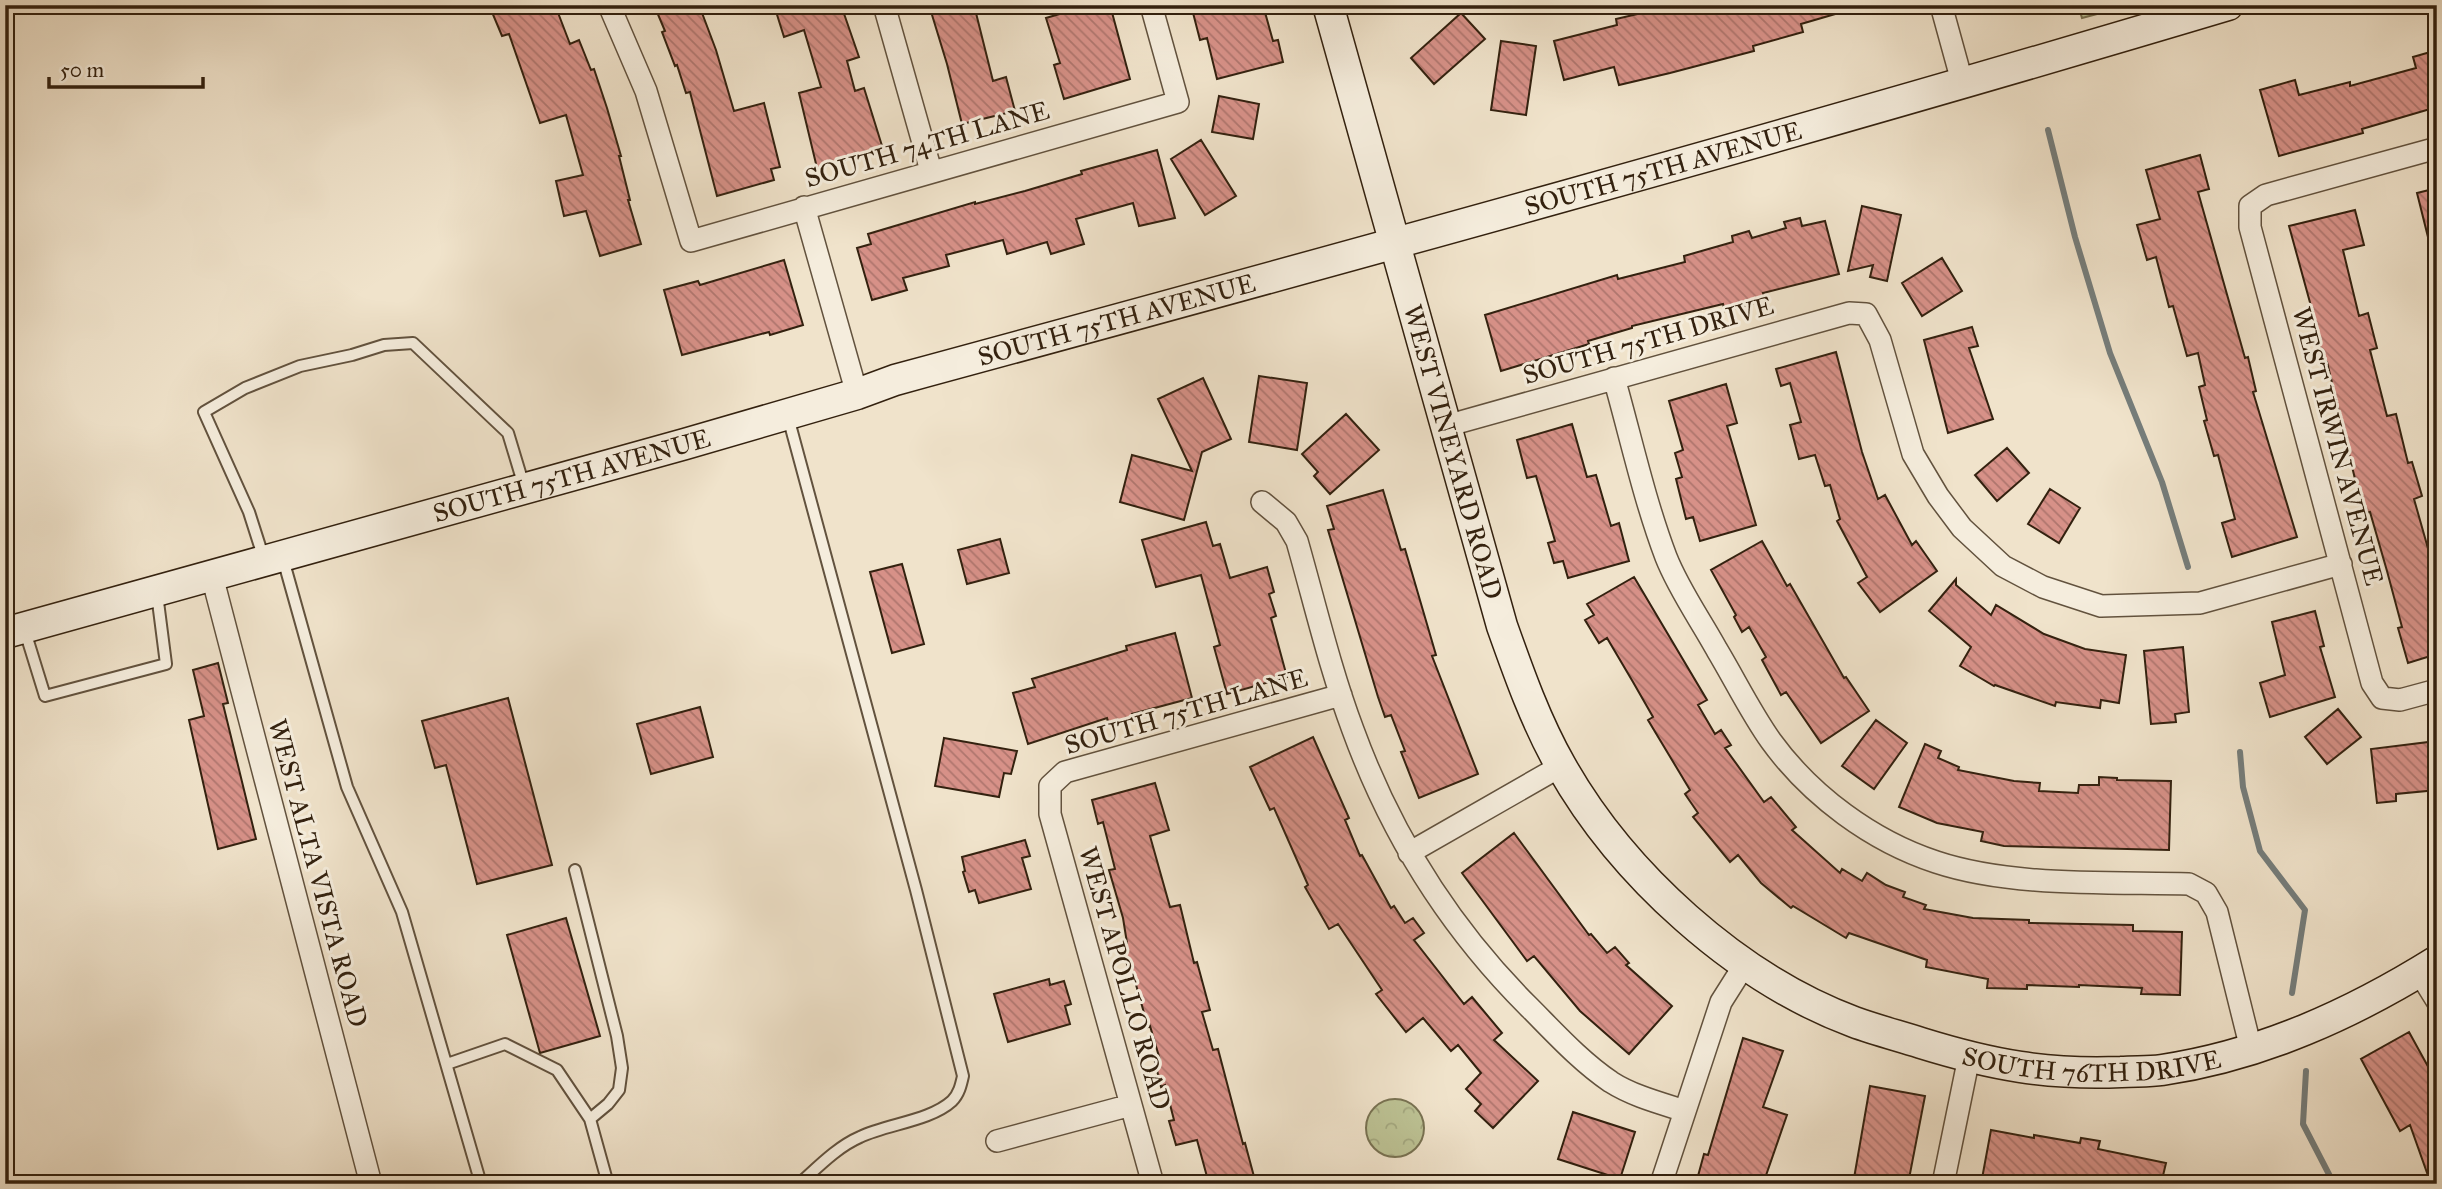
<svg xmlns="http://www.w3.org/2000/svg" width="2442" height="1189" viewBox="0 0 2442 1189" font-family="'IM FELL Great Primer',serif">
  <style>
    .park { fill: url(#park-crowns); stroke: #787252; stroke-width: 2 }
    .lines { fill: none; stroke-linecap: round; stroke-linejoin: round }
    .stream { stroke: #757d7b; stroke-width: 6 }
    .building { fill: url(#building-back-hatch); stroke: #33210f; stroke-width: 2 }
    .lane-casing { stroke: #62523e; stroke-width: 14 }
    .street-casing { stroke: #62523e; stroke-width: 24 }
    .secondary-casing { stroke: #33210f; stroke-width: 33 }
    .lane { stroke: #f5eddd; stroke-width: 10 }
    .street { stroke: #f5eddd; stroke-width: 21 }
    .secondary { stroke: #f5eddd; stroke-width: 30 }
    .labels { text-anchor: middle; stroke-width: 6; stroke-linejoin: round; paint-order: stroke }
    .street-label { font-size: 26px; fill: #33210f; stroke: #f5eddd }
  </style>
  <defs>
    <pattern id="park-crowns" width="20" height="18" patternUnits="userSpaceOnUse" patternTransform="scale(1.75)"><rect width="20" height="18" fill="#bdc395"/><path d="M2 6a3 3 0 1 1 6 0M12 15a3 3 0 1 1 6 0" fill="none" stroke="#a3a77f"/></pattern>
    <pattern id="building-back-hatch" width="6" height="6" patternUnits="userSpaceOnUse" patternTransform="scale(1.75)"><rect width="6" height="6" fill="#d79188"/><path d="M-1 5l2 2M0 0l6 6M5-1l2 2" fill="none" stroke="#af766e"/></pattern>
  </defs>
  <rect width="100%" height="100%" fill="#f0e3cb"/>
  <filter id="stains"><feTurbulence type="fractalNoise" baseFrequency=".00286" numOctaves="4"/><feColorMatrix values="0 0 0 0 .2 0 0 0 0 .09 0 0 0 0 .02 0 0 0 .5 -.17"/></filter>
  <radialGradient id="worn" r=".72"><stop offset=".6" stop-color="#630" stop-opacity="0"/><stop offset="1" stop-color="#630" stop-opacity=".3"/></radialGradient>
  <path class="park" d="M 2078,5 L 2131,5 L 2082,18 Z
    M1366 1128a29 29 0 1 1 58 0a29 29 0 1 1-58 0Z"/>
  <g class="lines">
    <path class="stream" d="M 2048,130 L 2075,237 L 2110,353 L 2162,482 L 2188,567
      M 2240,752 L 2243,787 L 2260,851 L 2305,910 L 2292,993
      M 2306,1071 L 2303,1124 L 2334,1184"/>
  </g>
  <path class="building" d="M 489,5 L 555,5 L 570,44 L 579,40 L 591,70 L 594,69 L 607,108 L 621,156 L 619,156 L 630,200 L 628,200 L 641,244 L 600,256 L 586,211 L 564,216 L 556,181 L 583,175 L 566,115 L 540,123 L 509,34 L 502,36 Z
    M 654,5 L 699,5 L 716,50 L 734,111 L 764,103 L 780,167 L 771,169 L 774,180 L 717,196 L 690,92 L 686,93 L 677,65 L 675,66 L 662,32 L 665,31 Z
    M 774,5 L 841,5 L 859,57 L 847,61 L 855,91 L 864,88 L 883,149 L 817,168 L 799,93 L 821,87 L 804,30 L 784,37 Z
    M 929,5 L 974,5 L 993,81 L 1006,77 L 1015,111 L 962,124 L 947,64 Z
    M 1090,5 L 1110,5 L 1130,79 L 1064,99 L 1054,65 L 1060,63 L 1046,18 Z
    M 1191,5 L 1263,5 L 1273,41 L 1278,40 L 1283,62 L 1217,79 L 1207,38 L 1200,40 Z
    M 1676,5 L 1848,5 L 1849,10 L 1801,24 L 1803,32 L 1753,46 L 1754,51 L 1670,73 L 1619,85 L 1614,67 L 1564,80 L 1554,41 L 1617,25 L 1616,19 Z
    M 1461,13 L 1485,39 L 1434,84 L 1411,58 Z
    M 1501,41 L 1536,46 L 1526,115 L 1491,110 Z
    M 2437,50 L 2437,107 L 2362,129 L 2363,133 L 2279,156 L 2260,90 L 2295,80 L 2299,95 L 2350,82 L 2350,86 L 2416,68 L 2413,57 Z
    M 1219,96 L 1259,104 L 1253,139 L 1212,132 Z
    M 1201,140 L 1236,196 L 1205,215 L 1171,159 Z
    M 1157,150 L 1175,218 L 1139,226 L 1133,203 L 1076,219 L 1084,244 L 1051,254 L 1047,242 L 1007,254 L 1003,240 L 946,255 L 949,266 L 903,278 L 907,290 L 872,300 L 857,248 L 871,244 L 868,234 L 975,202 L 975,204 L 1025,191 L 1082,174 L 1081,171 Z
    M 2200,155 L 2209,189 L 2198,192 L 2245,358 L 2248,357 L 2256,391 L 2253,392 L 2297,537 L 2232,557 L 2222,523 L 2235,519 L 2218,455 L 2214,456 L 2204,421 L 2207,420 L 2199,387 L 2205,385 L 2198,353 L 2187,356 L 2173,306 L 2169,307 L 2156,257 L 2147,260 L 2137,225 L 2160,219 L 2146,170 Z
    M 2437,188 L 2437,248 L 2431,249 L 2417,193 Z
    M 1862,206 L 1901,215 L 1887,281 L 1870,277 L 1873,265 L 1848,271 Z
    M 2355,210 L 2364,245 L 2343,250 L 2359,316 L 2368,313 L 2377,348 L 2370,350 L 2387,416 L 2396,414 L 2408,463 L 2412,462 L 2422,496 L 2414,499 L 2431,559 L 2437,557 L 2437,654 L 2408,663 L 2398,628 L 2402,627 L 2387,571 L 2370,512 L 2365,513 L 2355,479 L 2327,362 L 2324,362 L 2314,328 L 2317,328 L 2289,226 Z
    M 1800,218 L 1802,226 L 1825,221 L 1839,274 L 1763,293 L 1765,300 L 1725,311 L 1723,304 L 1632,326 L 1632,328 L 1588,341 L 1589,344 L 1501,371 L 1485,315 L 1617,275 L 1618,279 L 1685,262 L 1684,256 L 1733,242 L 1732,236 L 1749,231 L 1752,238 L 1786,228 L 1784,222 Z
    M 1942,258 L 1962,291 L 1922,316 L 1902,283 Z
    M 784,260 L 803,325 L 770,335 L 769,332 L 682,355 L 664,290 L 698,281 L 700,285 Z
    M 1972,327 L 1978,346 L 1969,348 L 1993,419 L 1948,433 L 1924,340 Z
    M 1836,352 L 1862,452 L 1878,499 L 1885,495 L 1912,545 L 1916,541 L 1937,571 L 1880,612 L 1858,583 L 1867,577 L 1837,521 L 1840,519 L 1830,485 L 1825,486 L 1815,455 L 1799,459 L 1790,425 L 1801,422 L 1790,383 L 1781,386 L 1776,369 Z
    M 1259,376 L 1307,383 L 1297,450 L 1249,442 Z
    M 1203,378 L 1231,439 L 1202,452 L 1184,520 L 1120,502 L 1132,455 L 1192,471 L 1158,399 Z
    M 1726,384 L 1737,423 L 1727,426 L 1756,525 L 1700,541 L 1693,517 L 1686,519 L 1676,479 L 1682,477 L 1675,453 L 1683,450 L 1669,401 Z
    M 1346,414 L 1379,450 L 1330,494 L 1314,476 L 1318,472 L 1302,454 Z
    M 1572,424 L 1587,477 L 1596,475 L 1611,526 L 1619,523 L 1629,561 L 1568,578 L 1563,561 L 1554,563 L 1548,543 L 1555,541 L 1536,476 L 1527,478 L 1517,440 Z
    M 2007,448 L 2029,473 L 1997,501 L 1975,475 Z
    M 2050,489 L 2080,508 L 2059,543 L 2028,524 Z
    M 1383,490 L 1401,550 L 1405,549 L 1436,655 L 1432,656 L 1478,774 L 1419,798 L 1401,752 L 1405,751 L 1391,715 L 1385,717 L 1378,697 L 1328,530 L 1334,529 L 1327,506 Z
    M 1206,522 L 1213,546 L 1220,544 L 1230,578 L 1267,567 L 1274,592 L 1269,594 L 1276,616 L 1271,618 L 1287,677 L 1227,694 L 1214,647 L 1220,645 L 1201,575 L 1156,587 L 1142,540 Z
    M 1000,539 L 1009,573 L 967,584 L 958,550 Z
    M 1762,541 L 1787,586 L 1790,584 L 1844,678 L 1846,677 L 1869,711 L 1821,743 L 1786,692 L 1781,695 L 1762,660 L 1766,657 L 1749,627 L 1742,632 L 1734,617 L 1736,615 L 1711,570 Z
    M 902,564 L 924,644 L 892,653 L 870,572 Z
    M 1634,577 L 1707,700 L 1698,705 L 1715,734 L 1721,730 L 1731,745 L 1725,748 L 1764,802 L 1771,797 L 1796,827 L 1792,830 L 1840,873 L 1842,869 L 1862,881 L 1867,873 L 1886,885 L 1905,892 L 1903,897 L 1926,905 L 1924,909 L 1973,918 L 2029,920 L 2029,923 L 2133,925 L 2133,931 L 2182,932 L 2180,995 L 2141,994 L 2142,988 L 2079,985 L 2079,987 L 2027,985 L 2027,989 L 1987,988 L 1988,979 L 1926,967 L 1927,960 L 1849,933 L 1846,938 L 1793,906 L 1791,908 L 1761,883 L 1738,855 L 1730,862 L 1693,817 L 1698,813 L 1685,794 L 1690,790 L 1648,720 L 1653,717 L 1633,682 L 1607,638 L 1599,643 L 1585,620 L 1594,615 L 1587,604 Z
    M 1956,579 L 1956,585 L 1991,615 L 1996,605 L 2044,634 L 2085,649 L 2126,655 L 2119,703 L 2101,700 L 2100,708 L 2056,702 L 2055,706 L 1995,685 L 1994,686 L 1960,666 L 1971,647 L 1929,611 Z
    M 2315,611 L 2324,646 L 2320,647 L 2335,697 L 2270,717 L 2260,683 L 2285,675 L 2272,622 Z
    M 1175,633 L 1192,698 L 1132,714 L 1133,717 L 1109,725 L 1107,718 L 1028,744 L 1013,693 L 1035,687 L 1032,679 L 1127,650 L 1126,646 Z
    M 2183,647 L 2189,712 L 2175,714 L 2176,722 L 2151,724 L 2144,651 Z
    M 218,663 L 228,703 L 223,704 L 256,839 L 218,849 L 189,720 L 204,716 L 193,670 Z
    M 508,698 L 552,865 L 477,884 L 446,765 L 435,768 L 422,721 Z
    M 700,707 L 713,757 L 651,774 L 637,724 Z
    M 2338,709 L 2361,737 L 2327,764 L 2305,737 Z
    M 1876,720 L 1907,743 L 1874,789 L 1842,766 Z
    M 1313,737 L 1349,818 L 1345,820 L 1360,856 L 1362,855 L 1391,908 L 1394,906 L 1405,923 L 1413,918 L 1424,933 L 1414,940 L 1464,1004 L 1472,997 L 1502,1033 L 1494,1040 L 1538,1081 L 1493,1128 L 1475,1111 L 1481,1104 L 1466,1089 L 1481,1073 L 1458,1045 L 1451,1051 L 1423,1018 L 1406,1032 L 1376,994 L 1382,990 L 1338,924 L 1329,929 L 1305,887 L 1308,885 L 1274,808 L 1270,810 L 1250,767 Z
    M 944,738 L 1017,751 L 1011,774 L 1004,773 L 999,797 L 935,786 Z
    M 2437,741 L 2437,790 L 2396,794 L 2396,801 L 2377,803 L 2371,749 Z
    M 1925,744 L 1941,751 L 1938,758 L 1959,767 L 1958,770 L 2014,781 L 2040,783 L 2039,791 L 2078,793 L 2079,785 L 2099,785 L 2099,777 L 2117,778 L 2117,780 L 2171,781 L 2169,850 L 2004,846 L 1981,841 L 1983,832 L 1937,823 L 1899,807 Z
    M 1155,783 L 1169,830 L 1150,836 L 1170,907 L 1180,905 L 1194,963 L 1197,962 L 1210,1010 L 1202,1012 L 1213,1050 L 1218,1049 L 1243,1144 L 1245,1143 L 1256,1184 L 1209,1184 L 1197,1140 L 1176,1145 L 1169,1121 L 1174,1120 L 1165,1085 L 1161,1087 L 1155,1062 L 1160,1060 L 1150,1026 L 1148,1027 L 1131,967 L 1128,968 L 1122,944 L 1127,943 L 1123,918 L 1109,870 L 1115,869 L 1103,822 L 1098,824 L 1092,800 Z
    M 1514,833 L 1589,935 L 1591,934 L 1607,953 L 1615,947 L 1629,963 L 1626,965 L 1672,1006 L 1629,1054 L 1580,1011 L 1534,956 L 1527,961 L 1462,873 Z
    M 1025,840 L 1030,856 L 1022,858 L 1031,889 L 979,903 L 975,890 L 969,892 L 963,872 L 965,871 L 962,857 Z
    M 566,918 L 600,1036 L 540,1053 L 507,935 Z
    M 1049,979 L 1050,985 L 1064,981 L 1071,1004 L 1065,1006 L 1070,1024 L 1008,1042 L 994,994 Z
    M 2409,1032 L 2431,1072 L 2437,1069 L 2437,1184 L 2431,1184 L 2410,1125 L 2400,1131 L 2361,1059 Z
    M 1743,1038 L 1783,1051 L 1763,1107 L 1787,1115 L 1763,1184 L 1700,1184 L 1702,1177 L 1698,1176 L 1704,1154 L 1708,1155 Z
    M 1870,1086 L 1925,1096 L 1908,1184 L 1853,1184 Z
    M 1573,1112 L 1635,1132 L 1620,1179 L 1558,1159 Z
    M 1991,1130 L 2034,1138 L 2034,1135 L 2080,1143 L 2081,1138 L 2100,1141 L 2098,1149 L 2166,1163 L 2161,1184 L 1981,1184 Z"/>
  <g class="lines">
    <g class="lane-casing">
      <path id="lane" d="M 788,417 L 916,890 L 963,1076 C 961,1085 959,1094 952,1101 C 930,1121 887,1124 860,1137 C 837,1147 818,1167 799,1184
        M 264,559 L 249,512 L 204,412 L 245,388 L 300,366 L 352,355 L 384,345 L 413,343 L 508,433 L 524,486
        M 283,559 L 347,787 L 402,912 L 481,1184
        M 24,628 L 45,696 L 166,664 L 157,594
        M 575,870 L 617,1036 L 622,1068 L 619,1090 L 608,1104 L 590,1119
        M 447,1064 L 505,1044 L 557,1070 L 590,1119 L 608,1184"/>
    </g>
    <g class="street-casing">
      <path id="street" d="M 609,5 L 646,91 L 691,241 L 1178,102 L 1151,5
        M 884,5 L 931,171
        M 1941,5 L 1963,85
        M 2437,148 L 2266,195 L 2250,206 L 2250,227 L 2372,683 L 2382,698 L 2400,700 L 2437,690
        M 804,207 L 857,394
        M 1614,378 C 1631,438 1644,499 1666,557 C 1679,590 1700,619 1717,650 C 1735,680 1751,713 1771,741 C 1811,796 1872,841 1936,862 C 2011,887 2109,882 2189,884 L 2206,893 L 2217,912 L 2251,1049
        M 1446,426 L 1849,313 L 1866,314 L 1880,340 L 1913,454 L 1938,496 L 1962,528 L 2003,566 L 2043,587 L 2101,606 L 2200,603 L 2341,564
        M 1262,502 L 1286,522 L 1297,541 C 1315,604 1330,669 1353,730 C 1391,834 1450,928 1528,1006 C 1554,1032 1580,1061 1611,1082 C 1633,1096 1660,1103 1685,1111
        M 212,576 L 371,1184
        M 1409,853 L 1561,766
        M 2419,972 L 2437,1001
        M 997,1141 L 1131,1105
        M 1153,1184 L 1050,814 L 1050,786 L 1065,772 L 1341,695
        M 1661,1184 L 1721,1002 L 1745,964
        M 1943,1184 L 1969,1057"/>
    </g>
    <g class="secondary-casing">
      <g id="secondary">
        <path id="s1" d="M 1328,5 L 1502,626 C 1519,674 1536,722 1561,766 C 1622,874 1736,978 1854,1022 C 1876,1030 1899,1036 1921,1043 C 1992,1065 2047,1075 2121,1072 C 2135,1071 2149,1072 2162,1070 C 2262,1055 2352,1014 2437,961"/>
        <path id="s2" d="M 5,633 L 685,444 L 857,394 L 895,380 C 1340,259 1786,137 2228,5"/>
      </g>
    </g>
    <use href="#lane" class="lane"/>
    <use href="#street" class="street"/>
    <use href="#secondary" class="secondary"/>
  </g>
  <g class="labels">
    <g class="street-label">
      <text transform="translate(927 144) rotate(-16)" y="9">SOUTH 74TH LANE</text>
      <text dy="9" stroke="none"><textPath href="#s2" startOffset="1722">SOUTH 75TH AVENUE</textPath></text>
      <text dy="9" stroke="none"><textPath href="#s2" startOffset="1155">SOUTH 75TH AVENUE</textPath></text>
      <text transform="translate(1648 340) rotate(-16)" y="9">SOUTH 75TH DRIVE</text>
      <text transform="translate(2338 446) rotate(75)" y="9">WEST IRWIN AVENUE</text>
      <text dy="9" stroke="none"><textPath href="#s1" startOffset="464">WEST VINEYARD ROAD</textPath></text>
      <text dy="9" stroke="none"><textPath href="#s2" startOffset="588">SOUTH 75TH AVENUE</textPath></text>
      <text transform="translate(1186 711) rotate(-16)" y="9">SOUTH 75TH LANE</text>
      <text transform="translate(318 873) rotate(75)" y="9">WEST ALTA VISTA ROAD</text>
      <text transform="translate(1125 978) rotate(74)" y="9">WEST APOLLO ROAD</text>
      <text dy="9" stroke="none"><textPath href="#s1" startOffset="1437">SOUTH 76TH DRIVE</textPath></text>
    </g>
  </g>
  <rect width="2442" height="1189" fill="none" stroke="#f0e3cb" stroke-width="28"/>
  <rect x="7" y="7" width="2428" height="1175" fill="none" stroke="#33210f" stroke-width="3.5"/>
  <rect x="14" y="14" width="2414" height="1161" fill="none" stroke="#33210f" stroke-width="2"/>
  <path d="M49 77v10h154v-10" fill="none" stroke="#33210f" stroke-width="3.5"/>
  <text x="60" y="77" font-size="21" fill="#33210f" stroke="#f5eddd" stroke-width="5" paint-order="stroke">50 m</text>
  <rect width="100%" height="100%" filter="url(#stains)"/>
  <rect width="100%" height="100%" fill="url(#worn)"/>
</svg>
